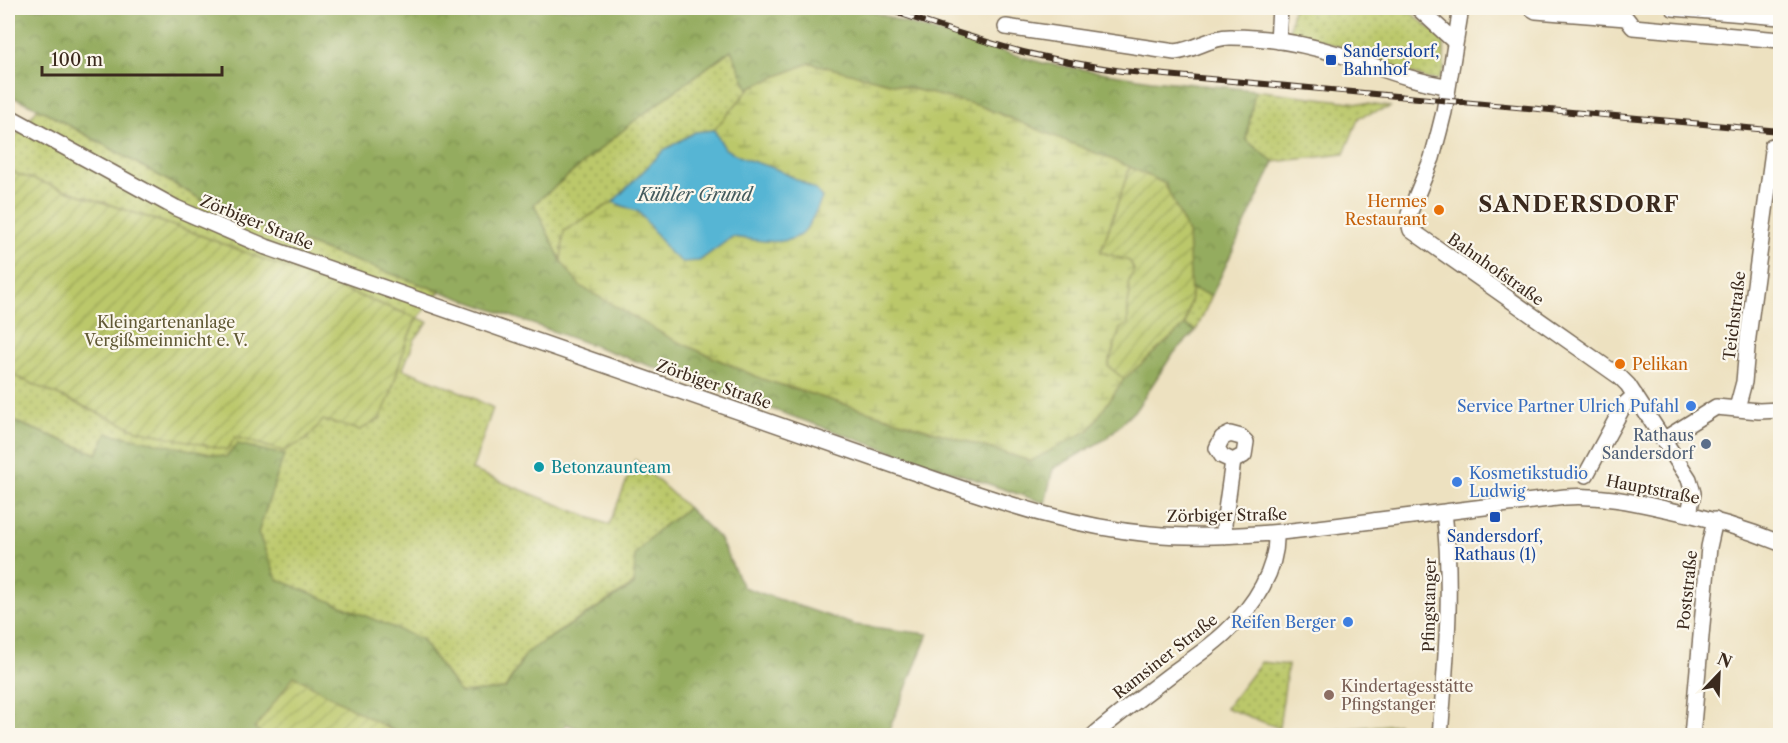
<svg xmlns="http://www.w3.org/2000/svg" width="1788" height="743" viewBox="0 0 1788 743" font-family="'Libre Caslon Text',serif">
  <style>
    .grass { fill: url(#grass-dots); stroke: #7b7944; stroke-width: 1.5 }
    .forest { fill: url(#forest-crowns); stroke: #686b3e; stroke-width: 1.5 }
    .wetland { fill: url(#wetland-marsh); stroke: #7b7944; stroke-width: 1.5 }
    .garden { fill: url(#garden-furrows); stroke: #7b7944; stroke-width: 1.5 }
    .water { fill: #56b5d4; stroke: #487079; stroke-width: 1.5 }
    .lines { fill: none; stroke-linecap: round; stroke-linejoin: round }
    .minor-casing { stroke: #796a57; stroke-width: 18 }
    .minor { stroke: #fff; stroke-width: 15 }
    .rail-casing { stroke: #3b2a1e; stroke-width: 6 }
    .rail { stroke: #fbf7ec; stroke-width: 4; stroke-dasharray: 11; stroke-linecap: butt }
    .transit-dot { fill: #1a4fb4; stroke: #fbf7ec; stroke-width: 2 }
    .food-dot { fill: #e8710a; stroke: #fbf7ec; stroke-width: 2 }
    .shop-dot { fill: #3f7fe0; stroke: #fbf7ec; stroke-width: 2 }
    .service-dot { fill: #5c6f8a; stroke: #fbf7ec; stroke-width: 2 }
    .culture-dot { fill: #0f9aa8; stroke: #fbf7ec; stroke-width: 2 }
    .education-dot { fill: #8d6e63; stroke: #fbf7ec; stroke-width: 2 }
    .labels { text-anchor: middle; stroke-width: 4.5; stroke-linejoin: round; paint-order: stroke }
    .transit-label { font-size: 16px; fill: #164399; stroke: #fbf7ec; text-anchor: start }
    .food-label { font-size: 16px; fill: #c56008; stroke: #fbf7ec; text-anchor: end }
    .street-label { font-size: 16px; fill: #3b2a1e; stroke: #fbf7ec }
    .park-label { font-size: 16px; fill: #615935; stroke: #fbf7ec }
    .shop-label { font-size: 16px; fill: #366cbe; stroke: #fbf7ec; text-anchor: end }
    .service-label { font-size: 16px; fill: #4e5e75; stroke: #fbf7ec; text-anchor: end }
    .culture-label { font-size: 16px; fill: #0d838f; stroke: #fbf7ec; text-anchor: start }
    .education-label { font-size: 16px; fill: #785e54; stroke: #fbf7ec; text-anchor: start }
    .water-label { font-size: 18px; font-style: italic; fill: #445b5e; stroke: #fbf7ec }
    .district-label { font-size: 22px; font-weight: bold; letter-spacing: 1.5px; fill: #3b2a1e; stroke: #fbf7ec }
  </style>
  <defs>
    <pattern id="grass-dots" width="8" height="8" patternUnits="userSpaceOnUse" patternTransform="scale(1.5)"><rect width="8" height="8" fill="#bbc86a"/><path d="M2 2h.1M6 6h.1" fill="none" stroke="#99a357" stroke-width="1.8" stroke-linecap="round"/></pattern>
    <pattern id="forest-crowns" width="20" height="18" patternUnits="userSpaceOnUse" patternTransform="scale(1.5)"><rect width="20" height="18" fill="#94ac5e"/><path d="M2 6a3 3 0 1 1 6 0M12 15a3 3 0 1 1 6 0" fill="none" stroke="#7a8c4d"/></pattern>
    <pattern id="wetland-marsh" width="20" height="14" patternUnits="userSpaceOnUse" patternTransform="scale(1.5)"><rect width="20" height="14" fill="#bbc86a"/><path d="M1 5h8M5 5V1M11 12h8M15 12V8" fill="none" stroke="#99a357"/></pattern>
    <pattern id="garden-furrows" width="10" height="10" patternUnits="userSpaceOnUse" patternTransform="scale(1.5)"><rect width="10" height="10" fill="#bbc86a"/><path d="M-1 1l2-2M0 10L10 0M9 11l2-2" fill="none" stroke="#99a357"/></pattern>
  </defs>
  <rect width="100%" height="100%" fill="#fbf7ec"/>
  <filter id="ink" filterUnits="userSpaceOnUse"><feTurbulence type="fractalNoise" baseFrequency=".0167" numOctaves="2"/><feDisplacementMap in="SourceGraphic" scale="12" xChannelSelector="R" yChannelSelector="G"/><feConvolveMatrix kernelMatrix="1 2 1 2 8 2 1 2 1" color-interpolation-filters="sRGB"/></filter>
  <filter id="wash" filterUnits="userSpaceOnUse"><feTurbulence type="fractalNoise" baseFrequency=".008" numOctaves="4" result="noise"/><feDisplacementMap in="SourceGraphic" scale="24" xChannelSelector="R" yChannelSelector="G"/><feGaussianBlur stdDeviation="1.35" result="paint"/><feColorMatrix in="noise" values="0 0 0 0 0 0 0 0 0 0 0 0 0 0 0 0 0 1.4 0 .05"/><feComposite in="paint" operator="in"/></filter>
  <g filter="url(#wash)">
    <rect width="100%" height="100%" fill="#ede1c0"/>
    <path class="grass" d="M 1293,8 L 1405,8 L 1444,40 L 1444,69 L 1438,80 L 1427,79 L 1310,36 L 1288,39 Z
      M 731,50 L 748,88 L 751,87 L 714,130 L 695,132 L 664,150 L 613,202 L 564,231 L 561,261 L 534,204 L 634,121 Z
      M 1255,90 L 1391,107 L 1359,117 L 1344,154 L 1274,162 L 1246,140 Z
      M 38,108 L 199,198 L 257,226 L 440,291 L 418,318 L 428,322 L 415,339 L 403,369 L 461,392 L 493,408 L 472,470 L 609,525 L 635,460 L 688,508 L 657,531 L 634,584 L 527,652 L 505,689 L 460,693 L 421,639 L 277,580 L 258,533 L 283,455 L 226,458 L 107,433 L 97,454 L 8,419 L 8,373 L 137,430 L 235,437 L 283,451 L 306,439 L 323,420 L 360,430 L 390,396 L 406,342 L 417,318 L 189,231 L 8,171 L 8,145 L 9,145 Z
      M 1190,289 L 1212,295 L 1196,331 L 1185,325 L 1191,297 Z
      M 1261,662 L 1288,665 L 1279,728 L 1226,708 Z
      M 1398,724 L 1399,735 L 1336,735 L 1336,730 Z"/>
    <path class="forest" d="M 8,8 L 862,8 L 912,25 L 1043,63 L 1151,80 L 1255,90 L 1246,140 L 1274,162 L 1212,295 L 1190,289 L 1188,233 L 1165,184 L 1130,167 L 980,106 L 810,63 L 748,88 L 731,50 L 634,121 L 534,204 L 561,261 L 670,338 L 762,379 L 1030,461 L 1089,430 L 1124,379 L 1185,325 L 1196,331 L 1172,355 L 1137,408 L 1107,438 L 1053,469 L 1045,503 L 870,444 L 257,226 L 199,198 L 38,108 L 8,95 Z
      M 8,419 L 97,454 L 107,433 L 226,457 L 238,444 L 284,455 L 258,533 L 277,579 L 421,639 L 460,693 L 505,689 L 527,652 L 634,585 L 635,554 L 657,531 L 688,508 L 719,538 L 743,587 L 855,625 L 928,634 L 887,735 L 598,736 L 566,724 L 561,735 L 400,735 L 384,725 L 255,728 L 262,735 L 8,735 Z"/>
    <path class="wetland" d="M 810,63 L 980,106 L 1130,167 L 1101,252 L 1130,261 L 1134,270 L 1128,284 L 1130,294 L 1128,304 L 1128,325 L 1120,329 L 1108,366 L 1124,379 L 1089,430 L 1031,461 L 762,379 L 670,338 L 580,286 L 561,261 L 564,231 L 613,202 L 639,212 L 653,229 L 699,261 L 732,237 L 781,241 L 817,191 L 776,169 L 745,159 L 725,149 L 714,130 L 751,87 Z"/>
    <path class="garden" d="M 1130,167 L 1165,184 L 1188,233 L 1191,297 L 1185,325 L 1124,379 L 1108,366 L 1120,329 L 1128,324 L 1128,304 L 1130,294 L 1128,284 L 1134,270 L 1130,261 L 1101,252 Z
      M 8,171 L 189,231 L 417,318 L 406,342 L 390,396 L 380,419 L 360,430 L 323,420 L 306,440 L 283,451 L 235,437 L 228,450 L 137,430 L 8,373 Z
      M 294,676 L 400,735 L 262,735 L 255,728 Z"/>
    <path class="water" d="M 714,130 L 725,149 L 745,159 L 776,169 L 804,183 L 817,191 L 822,198 C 818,207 808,230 800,235 C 781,247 753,239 732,237 L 699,261 L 682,262 L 670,253 L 639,212 L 613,202 L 664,150 L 695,132 Z"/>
  </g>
  <g filter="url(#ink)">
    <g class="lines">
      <g class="minor-casing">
        <path id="minor" d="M 1418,8 L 1455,42
          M 1461,8 L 1444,112 L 1439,132 L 1432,158 L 1409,214 L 1408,219 L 1411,230 L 1620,377 L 1628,385 L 1689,479 L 1693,493 L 1689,514
          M 1531,8 L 1536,11 L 1626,18 L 1633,27 L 1780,40
          M 1673,8 L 1780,17
          M 1006,27 L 1175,52 C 1196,50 1212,36 1232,37 C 1267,37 1308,45 1341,55 C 1376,66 1411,81 1447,86
          M 1278,41 L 1280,8
          M 8,116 L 176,208 L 266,247 L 939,481 C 1009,505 1076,527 1150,534 C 1227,541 1304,530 1380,520 C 1442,512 1503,505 1565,497 C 1600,495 1631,501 1665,509 C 1705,517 1743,528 1780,543
          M 1737,408 L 1744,382 L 1748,337 L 1773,151 L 1772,146
          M 1230,434 L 1241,437 L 1246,442 L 1244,455 L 1233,461 L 1222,456 L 1217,448 L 1222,438 Z
          M 1663,440 L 1716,407 L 1759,411 L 1780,410
          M 1586,475 L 1624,405 L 1635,395
          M 1225,536 L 1224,524 L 1233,461
          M 1093,736 C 1118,714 1144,695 1170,675 C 1189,661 1211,647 1228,630 C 1254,606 1278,569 1276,533
          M 1440,736 C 1446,661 1453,587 1444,512
          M 1692,736 L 1709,547 L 1715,520"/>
      </g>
      <use href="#minor" class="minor"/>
      <g class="rail-casing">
        <path id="rail" d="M 883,8 C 929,23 976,40 1023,52 C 1056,60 1089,66 1122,71 L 1780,131"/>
      </g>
      <use href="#rail" class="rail"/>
    </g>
  </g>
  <g class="transit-dot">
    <rect x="1325" y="54" width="12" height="12" rx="3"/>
    <rect x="1489" y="511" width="12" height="12" rx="3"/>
  </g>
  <g class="food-dot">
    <circle cx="1439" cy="210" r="6"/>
    <circle cx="1620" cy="364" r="6"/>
  </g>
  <g class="shop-dot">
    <circle cx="1691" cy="406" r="6"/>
    <circle cx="1457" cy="482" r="6"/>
    <circle cx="1348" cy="622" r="6"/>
  </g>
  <circle class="service-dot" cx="1706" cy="444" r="6"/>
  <circle class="culture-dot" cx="539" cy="467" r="6"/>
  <circle class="education-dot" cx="1329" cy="695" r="6"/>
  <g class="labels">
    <g class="transit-label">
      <text x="1343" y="57">Sandersdorf,<tspan x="1343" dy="18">Bahnhof</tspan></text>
      <text x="1495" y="542" text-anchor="middle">Sandersdorf,<tspan x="1495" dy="18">Rathaus (1)</tspan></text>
    </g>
    <g class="food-label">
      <text x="1427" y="207">Hermes<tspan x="1427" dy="18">Restaurant</tspan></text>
      <text x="1632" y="370" text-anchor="start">Pelikan</text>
    </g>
    <g class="street-label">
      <text transform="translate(257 222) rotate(22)" y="6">Zörbiger Straße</text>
      <text transform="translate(1496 269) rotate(35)" y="6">Bahnhofstraße</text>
      <text transform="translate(1734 316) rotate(-83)" y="6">Teichstraße</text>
      <text transform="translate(714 384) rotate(19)" y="6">Zörbiger Straße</text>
      <text transform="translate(1653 489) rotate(11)" y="6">Hauptstraße</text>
      <text transform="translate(1227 515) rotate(-1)" y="6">Zörbiger Straße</text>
      <text transform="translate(1687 590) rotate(-84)" y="6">Poststraße</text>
      <text transform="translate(1429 605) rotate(-89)" y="6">Pfingstanger</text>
      <text transform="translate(1165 656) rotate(-38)" y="6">Ramsiner Straße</text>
    </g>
    <g class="park-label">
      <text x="166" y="328">Kleingartenanlage<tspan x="166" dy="18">Vergißmeinnicht e. V.</tspan></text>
    </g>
    <g class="shop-label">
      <text x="1679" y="412">Service Partner Ulrich Pufahl</text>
      <text x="1469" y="479" text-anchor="start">Kosmetikstudio<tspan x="1469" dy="18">Ludwig</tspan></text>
      <text x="1336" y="628">Reifen Berger</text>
    </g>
    <g class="service-label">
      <text x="1694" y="441">Rathaus<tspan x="1694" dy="18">Sandersdorf</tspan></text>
    </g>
    <g class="culture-label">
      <text x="551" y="473">Betonzaunteam</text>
    </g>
    <g class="education-label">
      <text x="1341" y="692">Kindertagesstätte<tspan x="1341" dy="18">Pfingstanger</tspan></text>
    </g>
    <g class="water-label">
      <text x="695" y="201">Kühler Grund</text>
    </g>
    <g class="district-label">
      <text x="1579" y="212">SANDERSDORF</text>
    </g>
  </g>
  <rect width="1788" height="743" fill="none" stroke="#fbf7ec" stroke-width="30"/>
  <g transform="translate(1719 674) rotate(23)" stroke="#fbf7ec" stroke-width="4.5" paint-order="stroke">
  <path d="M0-4.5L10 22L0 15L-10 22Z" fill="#3b2a1e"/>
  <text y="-9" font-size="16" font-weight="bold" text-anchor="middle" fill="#3b2a1e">N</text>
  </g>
  <path d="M42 66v9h180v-9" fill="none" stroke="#3b2a1e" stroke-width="3"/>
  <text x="51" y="66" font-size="18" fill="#3b2a1e" stroke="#fbf7ec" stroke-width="4.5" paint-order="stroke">100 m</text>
</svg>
